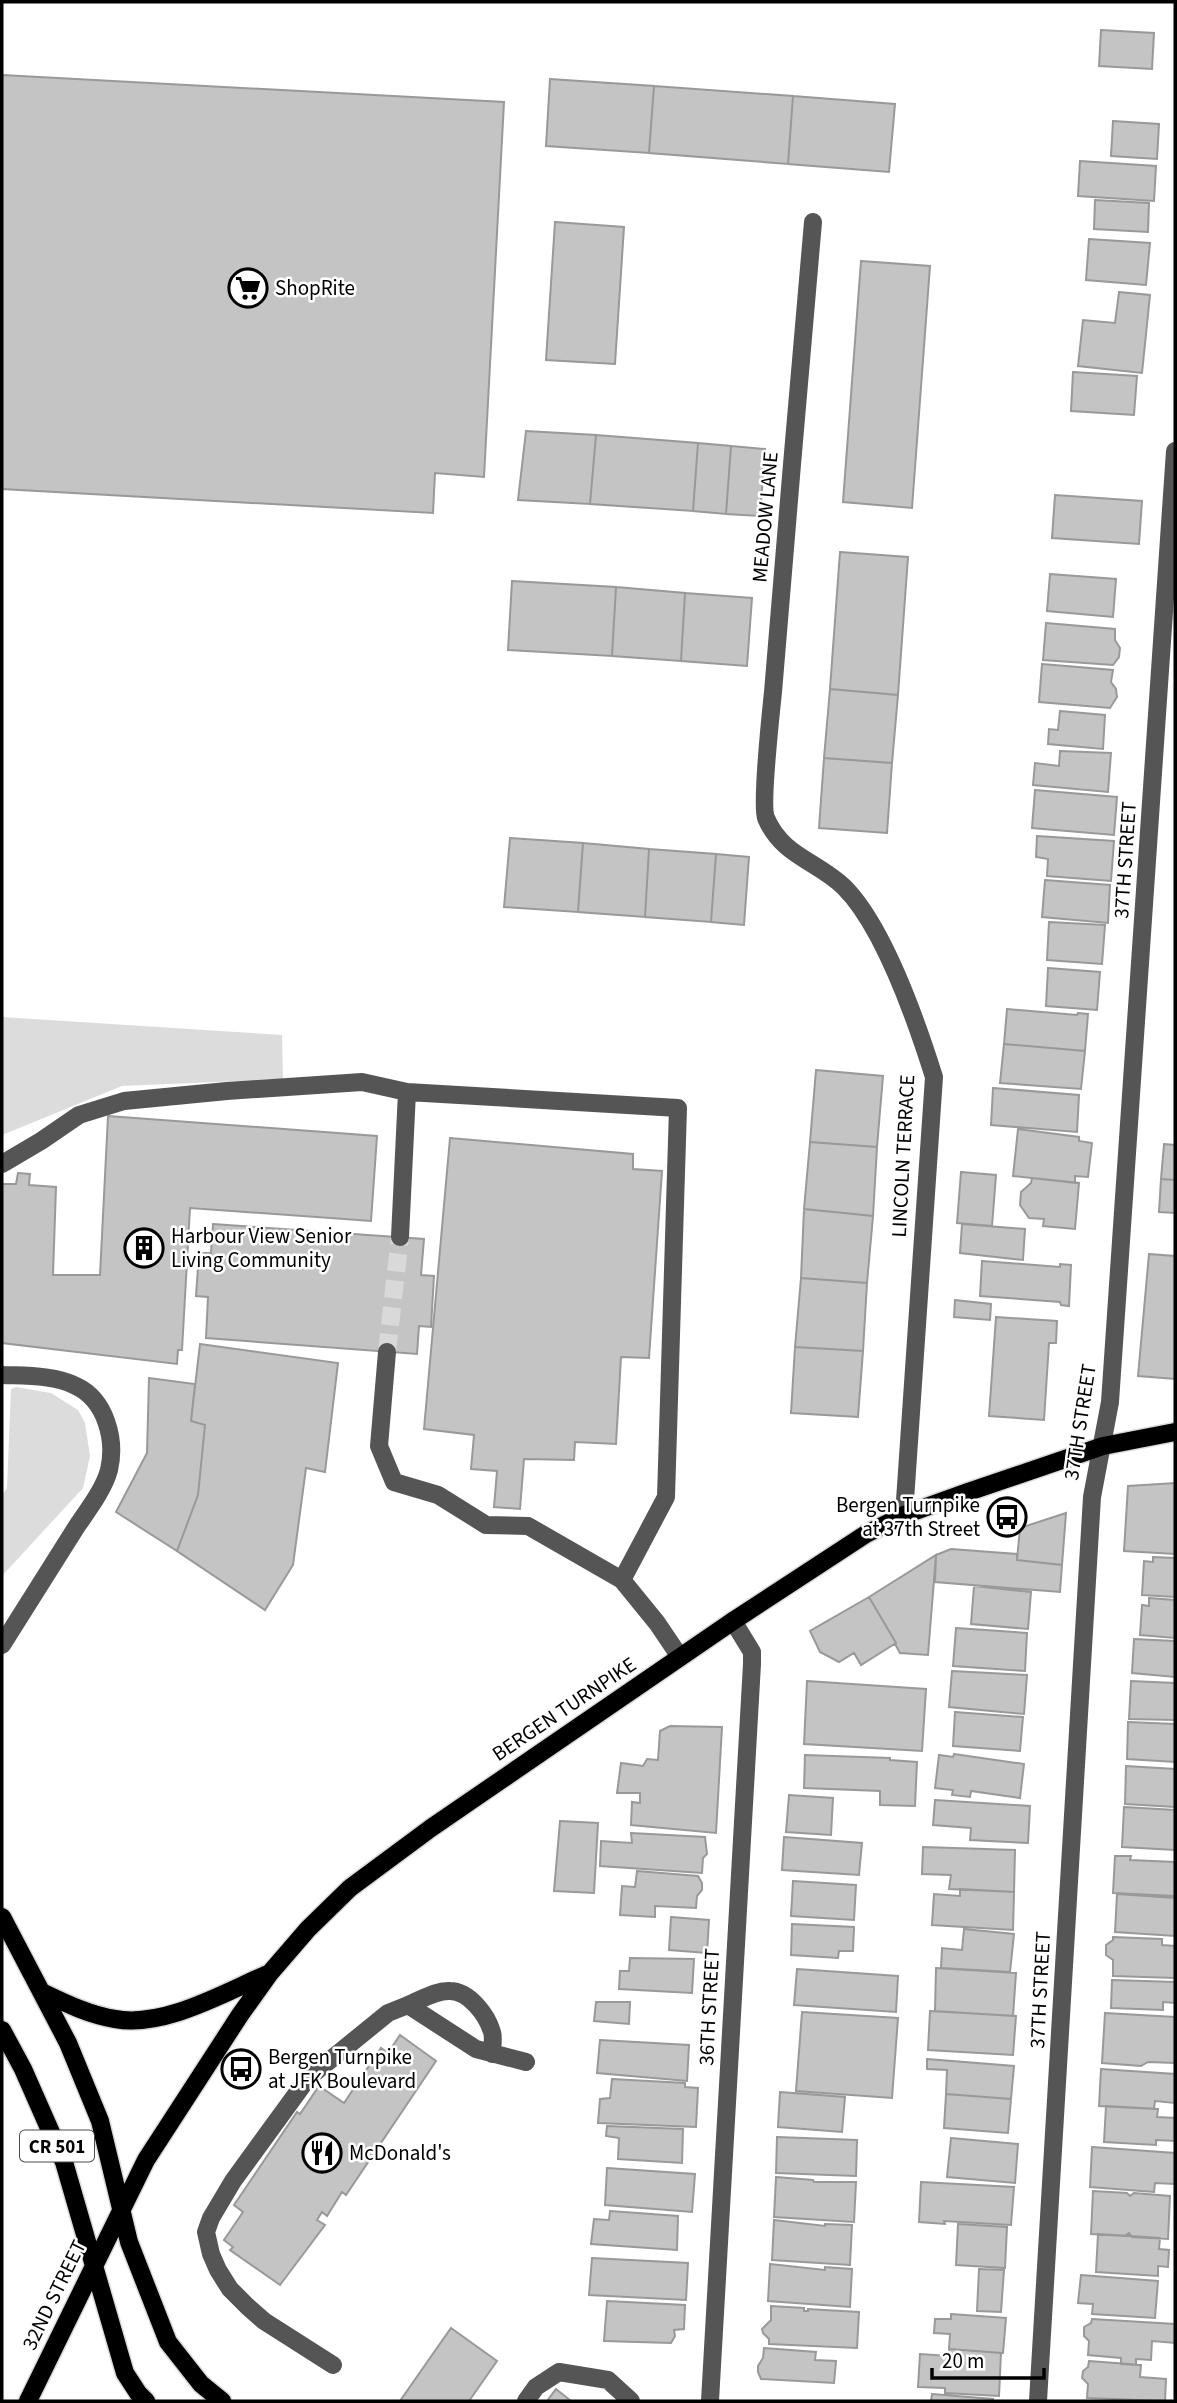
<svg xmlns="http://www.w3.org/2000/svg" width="1177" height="2403" viewBox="0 0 1177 2403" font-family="'Source Sans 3',sans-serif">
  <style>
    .green { fill: #dcdcdc }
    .building { fill: #c4c4c4; stroke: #999; stroke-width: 2 }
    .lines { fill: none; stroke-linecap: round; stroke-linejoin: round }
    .minor-tunnel { stroke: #d9d9d9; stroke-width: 18; stroke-dasharray: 18 9; stroke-linecap: butt }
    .major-casing { stroke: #dbdbdb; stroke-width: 21 }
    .minor { stroke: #555; stroke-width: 18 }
    .major { stroke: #000; stroke-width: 18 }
    .labels { text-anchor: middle; stroke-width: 5; stroke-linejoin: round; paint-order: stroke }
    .shield { fill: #fff; stroke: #4c4c4c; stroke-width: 2 }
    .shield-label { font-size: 19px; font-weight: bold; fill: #000 }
    .poi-label { font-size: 21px; fill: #000; stroke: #fff; text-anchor: start }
    .street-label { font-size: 21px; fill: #000; stroke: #fff }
  </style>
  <rect width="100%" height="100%" fill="#fff"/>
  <path class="green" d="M 2,1017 L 282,1035 L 283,1079 L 122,1086 L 2,1135 Z
    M 16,1387 L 51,1393 L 78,1410 L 85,1423 L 90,1456 L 83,1488 L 2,1576 L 2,1495 L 7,1488 L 11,1389 Z"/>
  <path class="building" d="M 1101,30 L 1154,33 L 1152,69 L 1099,66 Z
    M 2,75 L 504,102 L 484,477 L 435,473 L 433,513 L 2,489 Z
    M 550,79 L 654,86 L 649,153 L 546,146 Z
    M 654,86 L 793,96 L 788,164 L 649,153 Z
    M 793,96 L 895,104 L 889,172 L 788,164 Z
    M 1113,121 L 1159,124 L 1157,159 L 1111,156 Z
    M 1080,161 L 1156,166 L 1154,201 L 1078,196 Z
    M 1095,200 L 1149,203 L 1148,232 L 1094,229 Z
    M 555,222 L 624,227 L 615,364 L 546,360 Z
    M 1089,239 L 1150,243 L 1146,285 L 1086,280 Z
    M 861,261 L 930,266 L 912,508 L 843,502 Z
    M 1119,292 L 1150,295 L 1142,373 L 1078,366 L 1083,320 L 1115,323 Z
    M 1073,372 L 1137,376 L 1134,415 L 1071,411 Z
    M 526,431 L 596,435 L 590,504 L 518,500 Z
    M 596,435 L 698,443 L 693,511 L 590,504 Z
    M 698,443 L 731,446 L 726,514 L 693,511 Z
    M 731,446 L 765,449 L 760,516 L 726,514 Z
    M 1055,495 L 1142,501 L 1139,544 L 1052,538 Z
    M 840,552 L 908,557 L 898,695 L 830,689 Z
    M 1050,574 L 1116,579 L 1113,617 L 1047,611 Z
    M 512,581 L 616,587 L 612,656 L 508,650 Z
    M 616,587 L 685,593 L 681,661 L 612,656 Z
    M 685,593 L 752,598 L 747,666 L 681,661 Z
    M 1046,623 L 1115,629 L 1115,640 L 1120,648 L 1119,657 L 1113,665 L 1043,660 Z
    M 1042,664 L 1113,670 L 1111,682 L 1116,689 L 1117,697 L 1110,708 L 1039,702 Z
    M 830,689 L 898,695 L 892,763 L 824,758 Z
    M 1060,711 L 1105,715 L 1103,749 L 1048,744 L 1049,729 L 1058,730 Z
    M 1060,751 L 1111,753 L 1108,792 L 1033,785 L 1035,763 L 1059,766 Z
    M 824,758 L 892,763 L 887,833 L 819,828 Z
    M 1035,790 L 1117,797 L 1114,835 L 1032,828 Z
    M 1037,836 L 1114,841 L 1111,881 L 1047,876 L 1048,859 L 1036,857 Z
    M 510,838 L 583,843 L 578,912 L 504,907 Z
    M 583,843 L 649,849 L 645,917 L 578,912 Z
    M 649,849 L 716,854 L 711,922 L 645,917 Z
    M 716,854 L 749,857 L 744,925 L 711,922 Z
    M 1045,880 L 1110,885 L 1108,923 L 1042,917 Z
    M 1049,922 L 1105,925 L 1102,964 L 1047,960 Z
    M 1048,968 L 1100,972 L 1097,1010 L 1046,1006 Z
    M 1007,1009 L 1077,1015 L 1078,1013 L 1088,1014 L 1085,1051 L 1004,1044 Z
    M 1004,1044 L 1085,1051 L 1081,1089 L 1000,1083 Z
    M 816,1070 L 883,1076 L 877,1147 L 810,1142 Z
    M 993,1088 L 1079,1095 L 1077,1132 L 991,1125 Z
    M 108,1116 L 377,1136 L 371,1221 L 190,1208 L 182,1350 L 178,1350 L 177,1364 L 2,1343 L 2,1184 L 16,1184 L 18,1173 L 30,1174 L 29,1185 L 56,1187 L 53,1275 L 100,1275 Z
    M 1018,1129 L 1079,1137 L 1079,1141 L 1092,1143 L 1088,1177 L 1075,1176 L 1075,1183 L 1013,1176 Z
    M 450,1138 L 633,1154 L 633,1169 L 662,1171 L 649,1358 L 621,1357 L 616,1444 L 575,1442 L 574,1460 L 524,1459 L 520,1509 L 494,1507 L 497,1471 L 471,1469 L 474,1435 L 424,1429 Z
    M 810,1142 L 877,1147 L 873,1216 L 804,1209 Z
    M 1164,1144 L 1175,1145 L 1175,1180 L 1161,1179 Z
    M 961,1172 L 996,1175 L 992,1226 L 957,1223 Z
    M 1032,1178 L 1079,1183 L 1075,1229 L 1043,1226 L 1044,1219 L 1029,1218 L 1020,1205 L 1021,1192 L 1031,1183 Z
    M 1161,1179 L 1175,1180 L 1175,1213 L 1159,1212 Z
    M 804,1209 L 873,1216 L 867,1283 L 801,1278 Z
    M 213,1224 L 424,1239 L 421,1275 L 434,1276 L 431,1327 L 419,1326 L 417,1354 L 206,1338 L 208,1297 L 196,1296 L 199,1253 L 211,1253 Z
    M 962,1224 L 1025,1229 L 1023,1260 L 960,1253 Z
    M 1149,1254 L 1175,1256 L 1175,1379 L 1138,1376 Z
    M 982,1261 L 1060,1267 L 1060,1264 L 1071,1265 L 1069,1306 L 1061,1305 L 1060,1302 L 980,1296 Z
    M 801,1278 L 867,1283 L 863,1351 L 795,1347 Z
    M 955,1300 L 991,1304 L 990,1320 L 954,1317 Z
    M 996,1317 L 1057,1321 L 1056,1343 L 1049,1343 L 1044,1420 L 989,1416 Z
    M 200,1344 L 338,1363 L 325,1472 L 306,1468 L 293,1565 L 265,1610 L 177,1551 L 198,1495 L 205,1425 L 191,1421 Z
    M 795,1347 L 863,1351 L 858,1417 L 791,1413 Z
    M 149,1378 L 195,1384 L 191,1421 L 205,1425 L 198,1495 L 177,1551 L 116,1512 L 147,1453 Z
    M 1175,1483 L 1175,1554 L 1124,1551 L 1128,1486 Z
    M 1066,1513 L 1062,1565 L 1017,1560 L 1020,1528 Z
    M 951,1549 L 1017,1554 L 1017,1560 L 1062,1565 L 1060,1592 L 935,1582 L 936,1555 Z
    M 936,1555 L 928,1655 L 900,1653 L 895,1644 L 896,1643 L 869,1597 Z
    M 1153,1557 L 1175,1558 L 1175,1597 L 1142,1595 L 1144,1561 L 1153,1562 Z
    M 974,1586 L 1031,1592 L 1028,1629 L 971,1624 Z
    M 869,1597 L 896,1643 L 861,1665 L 854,1653 L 839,1662 L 820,1652 L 810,1631 Z
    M 1149,1598 L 1175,1600 L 1175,1638 L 1140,1635 L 1142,1605 L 1149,1606 Z
    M 956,1628 L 1027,1633 L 1025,1671 L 953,1666 Z
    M 1134,1639 L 1175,1641 L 1175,1677 L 1132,1673 Z
    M 952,1671 L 1027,1675 L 1024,1714 L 949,1707 Z
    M 807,1681 L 926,1689 L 922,1751 L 804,1744 Z
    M 1131,1681 L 1175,1683 L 1175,1720 L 1129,1719 Z
    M 955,1712 L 1023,1717 L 1020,1751 L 953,1746 Z
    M 1128,1722 L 1175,1724 L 1175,1762 L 1127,1759 Z
    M 670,1726 L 722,1727 L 716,1833 L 631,1825 L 632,1802 L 640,1803 L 640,1793 L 617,1793 L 621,1763 L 643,1766 L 647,1759 L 658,1760 L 660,1731 Z
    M 954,1754 L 1024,1764 L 1020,1798 L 971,1791 L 970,1797 L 952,1795 L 953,1790 L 935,1788 L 939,1755 L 953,1757 Z
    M 805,1755 L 890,1758 L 890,1760 L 917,1762 L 915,1806 L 880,1805 L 880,1791 L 804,1788 Z
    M 1126,1766 L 1175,1769 L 1175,1807 L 1125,1804 Z
    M 789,1795 L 833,1798 L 831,1835 L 786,1832 Z
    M 935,1800 L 1030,1806 L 1028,1843 L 970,1840 L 971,1828 L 933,1825 Z
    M 1124,1807 L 1175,1810 L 1175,1850 L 1122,1847 Z
    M 560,1821 L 598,1823 L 594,1893 L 554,1891 Z
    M 631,1833 L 705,1837 L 707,1854 L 703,1858 L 702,1873 L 600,1866 L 601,1841 L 632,1843 Z
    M 784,1837 L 862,1843 L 859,1875 L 782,1870 Z
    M 923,1847 L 1015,1850 L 1014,1892 L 949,1889 L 951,1875 L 922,1874 Z
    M 1115,1856 L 1131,1856 L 1130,1860 L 1175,1862 L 1175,1896 L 1113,1893 Z
    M 637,1871 L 698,1876 L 702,1883 L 702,1890 L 697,1896 L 696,1908 L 655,1906 L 655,1917 L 620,1915 L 622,1886 L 635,1887 Z
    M 793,1881 L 856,1885 L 854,1920 L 791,1916 Z
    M 960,1889 L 1014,1892 L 1013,1930 L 932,1925 L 934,1894 L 960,1896 Z
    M 1117,1894 L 1175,1898 L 1175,1936 L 1115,1932 Z
    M 671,1917 L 709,1920 L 707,1953 L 669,1950 Z
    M 792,1924 L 854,1927 L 853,1951 L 839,1951 L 838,1958 L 791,1955 Z
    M 964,1929 L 1014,1934 L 1010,1972 L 941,1968 L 942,1948 L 962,1950 Z
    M 1113,1937 L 1162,1939 L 1162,1945 L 1175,1946 L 1175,1978 L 1113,1976 L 1113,1960 L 1106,1955 L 1106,1945 L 1113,1940 Z
    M 630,1958 L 694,1959 L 692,1993 L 619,1989 L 620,1971 L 629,1971 Z
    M 936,1968 L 1016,1973 L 1013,2016 L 935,2011 Z
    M 797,1969 L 898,1976 L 896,2012 L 794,2005 Z
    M 1112,1980 L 1175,1982 L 1175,2003 L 1163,2002 L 1163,2010 L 1111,2008 Z
    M 596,2002 L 630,2002 L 629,2024 L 594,2021 Z
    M 930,2011 L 1016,2016 L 1013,2055 L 928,2050 Z
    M 802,2012 L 898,2018 L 892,2098 L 796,2091 Z
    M 1105,2013 L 1175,2017 L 1175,2063 L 1148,2062 L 1141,2066 L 1102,2063 Z
    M 400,2035 L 436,2061 L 346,2195 L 342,2192 L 327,2216 L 322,2212 L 317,2220 L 325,2225 L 280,2285 L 230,2250 L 233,2247 L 224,2240 L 243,2212 L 234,2205 L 297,2112 L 300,2114 L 319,2086 L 344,2103 L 381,2048 L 388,2053 Z
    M 600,2040 L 689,2045 L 687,2081 L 597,2073 Z
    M 927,2059 L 1014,2066 L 1011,2099 L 946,2094 L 947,2070 L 927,2069 Z
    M 1101,2069 L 1175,2074 L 1175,2103 L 1155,2101 L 1154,2109 L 1099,2106 Z
    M 612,2079 L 685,2083 L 685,2087 L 698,2088 L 696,2127 L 598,2123 L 600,2099 L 610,2098 Z
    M 780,2092 L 845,2097 L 842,2132 L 778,2127 Z
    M 946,2094 L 1011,2099 L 1008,2133 L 944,2128 Z
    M 1106,2106 L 1158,2109 L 1157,2117 L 1175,2118 L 1175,2141 L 1156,2140 L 1156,2145 L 1104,2142 Z
    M 607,2126 L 683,2129 L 682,2163 L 618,2159 L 619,2138 L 606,2136 Z
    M 777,2137 L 857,2140 L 856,2176 L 776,2173 Z
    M 951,2138 L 1018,2144 L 1015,2183 L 947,2177 Z
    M 1092,2147 L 1175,2153 L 1175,2184 L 1155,2183 L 1154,2192 L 1090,2187 Z
    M 607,2168 L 695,2174 L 692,2212 L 605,2205 Z
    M 776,2177 L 813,2180 L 814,2182 L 856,2182 L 854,2222 L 774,2217 Z
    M 921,2182 L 1014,2187 L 1011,2225 L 944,2221 L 945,2224 L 919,2222 Z
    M 1093,2191 L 1127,2193 L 1130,2196 L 1134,2193 L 1170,2196 L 1168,2239 L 1132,2237 L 1129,2233 L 1125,2236 L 1091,2234 Z
    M 610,2211 L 678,2216 L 677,2250 L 591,2244 L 594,2219 L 609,2220 Z
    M 774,2220 L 825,2226 L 825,2224 L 852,2225 L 850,2265 L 772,2260 Z
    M 958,2224 L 1007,2227 L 1005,2268 L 956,2265 Z
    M 1098,2234 L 1160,2238 L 1159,2249 L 1169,2250 L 1168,2267 L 1158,2266 L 1158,2276 L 1096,2272 Z
    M 592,2258 L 688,2263 L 686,2300 L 589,2295 Z
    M 770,2264 L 825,2270 L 825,2267 L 852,2269 L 850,2307 L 768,2301 Z
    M 979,2269 L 1004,2270 L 1001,2312 L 977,2311 Z
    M 1081,2275 L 1158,2281 L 1155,2318 L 1092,2314 L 1093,2304 L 1078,2303 Z
    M 607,2301 L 685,2305 L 684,2329 L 674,2330 L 675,2336 L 671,2343 L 604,2341 Z
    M 771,2306 L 804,2308 L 804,2311 L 808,2311 L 808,2309 L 859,2312 L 857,2348 L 769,2344 L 769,2339 L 763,2333 L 762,2329 L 771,2320 Z
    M 951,2314 L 1006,2318 L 1003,2353 L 949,2349 L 950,2334 L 934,2333 L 935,2319 L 951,2319 Z
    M 1092,2319 L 1175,2324 L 1175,2343 L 1152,2341 L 1151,2360 L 1136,2359 L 1136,2365 L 1121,2364 L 1121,2358 L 1088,2355 L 1089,2341 L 1084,2336 L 1084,2327 L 1091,2323 Z
    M 451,2328 L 497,2361 L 469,2401 L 400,2401 Z
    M 764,2348 L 816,2352 L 815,2360 L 836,2361 L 834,2383 L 761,2379 L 758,2372 L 758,2366 L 763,2358 Z
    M 949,2349 L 1001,2353 L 999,2396 L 945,2393 L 945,2388 L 918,2387 L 920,2354 L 949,2356 Z
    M 1089,2361 L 1141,2365 L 1140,2377 L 1166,2379 L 1165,2401 L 1087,2398 L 1088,2384 L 1082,2378 L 1083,2371 L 1088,2367 Z
    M 556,2389 L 571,2401 L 547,2401 Z
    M 932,2394 L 993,2399 L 993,2401 L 931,2401 Z"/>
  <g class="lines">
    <path class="minor-tunnel" d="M 387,1352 L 400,1237"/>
    <g class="major-casing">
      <path id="major" d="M 2,1917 L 68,2043 L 100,2121 L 129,2242 L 168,2342 L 201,2384 L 222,2401
        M 44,1993 C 67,2004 90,2015 115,2019 C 165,2028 225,1992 270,1973
        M 2,2030 L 23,2069 L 64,2162 L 125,2373 L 138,2393 L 146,2401
        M 28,2401 L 146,2160 L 240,2015 L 270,1973 L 308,1929 L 350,1888 L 431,1828 L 733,1621 L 866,1534 L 904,1515 L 968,1492 L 1103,1446 L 1175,1432"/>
    </g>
    <path class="minor" d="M 813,222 C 799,379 786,535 773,692 C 771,711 761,806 766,818 C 782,856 817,861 844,887 C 884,927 917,1023 934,1077 L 904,1515
      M 2,1164 L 41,1141 L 79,1115 L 124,1101 L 227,1091 L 362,1082 L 407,1092 L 678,1108 L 666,1497 L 622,1580
      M 400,1237 L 407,1092
      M 387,1352 L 379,1446 L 394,1482 L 438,1495 L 486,1525 L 528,1526 L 622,1580 L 657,1623 L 680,1657
      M 2,1375 C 25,1376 55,1375 76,1386 C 106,1400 116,1440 109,1470 C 104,1489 88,1510 77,1526 C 52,1566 27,1605 2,1645
      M 408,2005 C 421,2000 436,1990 450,1991 C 469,1991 487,2015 492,2032 C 494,2038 492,2047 492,2054
      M 333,2365 L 264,2321 L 247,2306 L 230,2289 L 218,2270 L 211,2254 L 206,2232 L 211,2218 L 233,2181 L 308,2078 L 388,2013 L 408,2005 L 476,2049 L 526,2062
      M 526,2401 L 536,2387 L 559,2372 L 608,2380 L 631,2401
      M 710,2401 L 752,1664 L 752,1652 L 733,1621
      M 1038,2401 L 1092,1497 L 1110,1402 L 1175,451"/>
    <use href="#major" class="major"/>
  </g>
  <defs>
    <g id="supermarket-ring" transform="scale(2.0125)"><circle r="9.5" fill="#fff" stroke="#000" stroke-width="1.5"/><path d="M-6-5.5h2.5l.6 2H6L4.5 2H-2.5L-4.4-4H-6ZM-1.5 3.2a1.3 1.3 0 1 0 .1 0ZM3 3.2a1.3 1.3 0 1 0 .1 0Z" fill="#000"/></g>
    <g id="building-ring" transform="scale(2.0125)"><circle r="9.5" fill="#fff" stroke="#000" stroke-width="1.5"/><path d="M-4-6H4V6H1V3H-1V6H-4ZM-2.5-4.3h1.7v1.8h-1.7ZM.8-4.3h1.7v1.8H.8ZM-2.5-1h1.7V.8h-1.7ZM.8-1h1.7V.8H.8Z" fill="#000"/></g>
    <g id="bus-ring" transform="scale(2.0125)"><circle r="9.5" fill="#fff" stroke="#000" stroke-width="1.5"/><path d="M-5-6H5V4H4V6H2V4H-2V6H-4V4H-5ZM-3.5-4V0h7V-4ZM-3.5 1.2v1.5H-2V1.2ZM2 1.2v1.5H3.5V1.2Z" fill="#000"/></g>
    <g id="restaurant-ring" transform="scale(2.0125)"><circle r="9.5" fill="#fff" stroke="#000" stroke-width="1.5"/><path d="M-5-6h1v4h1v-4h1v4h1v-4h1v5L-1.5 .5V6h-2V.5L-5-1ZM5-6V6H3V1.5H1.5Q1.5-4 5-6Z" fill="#000"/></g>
  </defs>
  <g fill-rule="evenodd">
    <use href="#supermarket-ring" x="248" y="288"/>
    <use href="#building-ring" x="144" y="1248"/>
    <use href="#bus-ring" x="1007" y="1517"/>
    <use href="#bus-ring" x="241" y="2069"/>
    <use href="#restaurant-ring" x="322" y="2153"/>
  </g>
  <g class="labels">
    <rect class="shield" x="20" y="2130.5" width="74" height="31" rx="5"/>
    <g class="shield-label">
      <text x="57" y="2153">CR 501</text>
    </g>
    <g class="poi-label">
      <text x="275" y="295">ShopRite</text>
      <text x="171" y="1243">Harbour View Senior<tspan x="171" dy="24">Living Community</tspan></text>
      <text x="980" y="1512" text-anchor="end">Bergen Turnpike<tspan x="980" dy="24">at 37th Street</tspan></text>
      <text x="268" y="2064">Bergen Turnpike<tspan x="268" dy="24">at JFK Boulevard</tspan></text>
      <text x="349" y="2160">McDonald's</text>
    </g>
    <g class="street-label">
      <text transform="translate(765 517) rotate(-85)" y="7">MEADOW LANE</text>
      <text transform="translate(1125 860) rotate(-86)" y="7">37TH STREET</text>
      <text transform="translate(903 1156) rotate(-87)" y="7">LINCOLN TERRACE</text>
      <text transform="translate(1080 1422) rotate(-81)" y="7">37TH STREET</text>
      <text transform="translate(564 1709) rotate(-34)" y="7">BERGEN TURNPIKE</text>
      <text transform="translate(1040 1990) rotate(-87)" y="7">37TH STREET</text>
      <text transform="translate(709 2007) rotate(-87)" y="7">36TH STREET</text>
      <text transform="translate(54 2295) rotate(-64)" y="7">32ND STREET</text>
    </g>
  </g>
  <rect width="1177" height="2403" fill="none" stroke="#000000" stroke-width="7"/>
  <path d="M932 2368v10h112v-10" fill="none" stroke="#000000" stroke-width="3.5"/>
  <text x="942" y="2368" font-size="21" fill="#000000" stroke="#ffffff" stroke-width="5" paint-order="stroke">20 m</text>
</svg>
